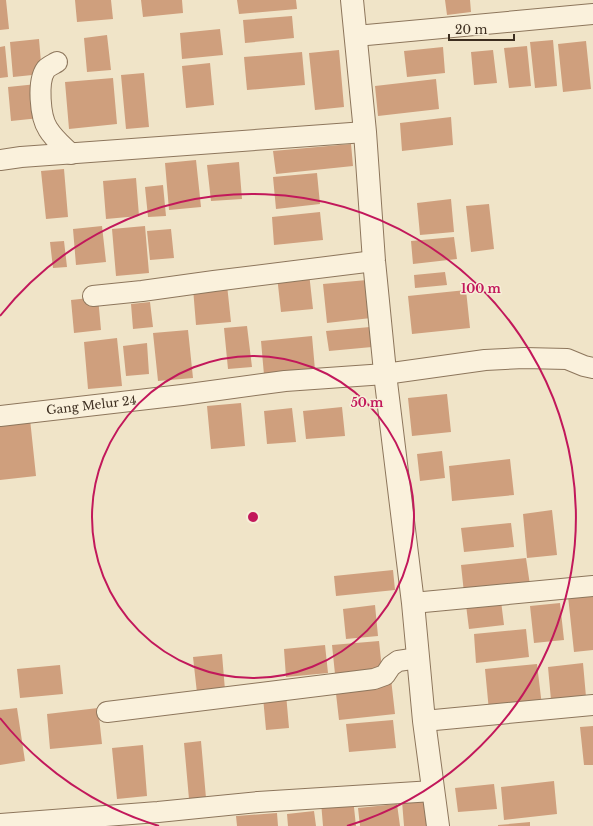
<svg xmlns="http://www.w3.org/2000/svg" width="593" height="826" viewBox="0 0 593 826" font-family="'Libre Baskerville',serif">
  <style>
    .building { fill: #cf9f7d }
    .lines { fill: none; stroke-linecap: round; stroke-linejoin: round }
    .minor-casing { stroke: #8d765c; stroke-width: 22 }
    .tertiary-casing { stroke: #8d765c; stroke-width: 24 }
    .minor { stroke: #faf1dc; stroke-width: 20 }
    .tertiary { stroke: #faf1dc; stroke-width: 22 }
    .ring { fill: none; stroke: #c2185b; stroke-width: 2 }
    .labels { text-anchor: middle; stroke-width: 3; stroke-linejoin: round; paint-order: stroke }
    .street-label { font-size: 12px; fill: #3d2e20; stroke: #f7eed8 }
    .centre { fill: #c2185b; stroke: #f7eed8; stroke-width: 2 }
    .ring-label { font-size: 12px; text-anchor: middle; font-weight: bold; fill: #c2185b; stroke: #f7eed8; stroke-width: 3; stroke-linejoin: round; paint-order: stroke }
  </style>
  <rect width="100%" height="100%" fill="#f0e4c8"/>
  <path class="building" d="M 0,0 L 6,0 L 9,29 L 0,30 Z
    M 75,0 L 111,0 L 113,19 L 77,22 Z
    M 141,0 L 182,0 L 183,13 L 143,17 Z
    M 237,0 L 296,0 L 297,9 L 239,14 Z
    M 445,0 L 470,0 L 471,12 L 447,15 Z
    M 292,16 L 294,38 L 245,43 L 243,20 Z
    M 220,29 L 223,55 L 182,59 L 180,33 Z
    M 107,35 L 111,70 L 87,72 L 84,38 Z
    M 39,39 L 42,74 L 13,77 L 10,42 Z
    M 553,40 L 557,86 L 535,88 L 530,42 Z
    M 586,41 L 591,89 L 563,92 L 558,44 Z
    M 5,46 L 8,77 L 0,78 L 0,47 Z
    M 527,46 L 531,86 L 509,88 L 504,48 Z
    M 443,47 L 445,73 L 407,77 L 404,51 Z
    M 339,50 L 344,107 L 315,110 L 309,53 Z
    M 493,50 L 497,83 L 474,85 L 471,52 Z
    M 302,52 L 305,85 L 247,90 L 244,57 Z
    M 210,63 L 214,105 L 186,108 L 182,66 Z
    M 144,73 L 149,127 L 126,129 L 121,75 Z
    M 113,78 L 117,124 L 69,129 L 65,82 Z
    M 436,79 L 439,109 L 378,116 L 375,86 Z
    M 37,84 L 40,118 L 11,121 L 8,87 Z
    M 451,117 L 453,145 L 402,151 L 400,123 Z
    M 351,144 L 353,166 L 276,174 L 273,151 Z
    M 196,160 L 201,207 L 169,210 L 165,163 Z
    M 239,162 L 242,199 L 211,201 L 207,165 Z
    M 64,169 L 68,217 L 46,219 L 41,171 Z
    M 317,173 L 320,204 L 276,209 L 273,177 Z
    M 136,178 L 139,216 L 106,219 L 103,181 Z
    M 163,185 L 166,216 L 148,217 L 145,187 Z
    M 451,199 L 454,232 L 420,235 L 417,203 Z
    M 489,204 L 494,249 L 471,252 L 466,206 Z
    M 320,212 L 323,240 L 274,245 L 272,217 Z
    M 102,226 L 106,262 L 76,265 L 73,229 Z
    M 145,226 L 149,273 L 116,276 L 112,229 Z
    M 171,229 L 174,258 L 150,260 L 147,231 Z
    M 454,237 L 457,259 L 413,264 L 411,241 Z
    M 64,241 L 67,267 L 53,268 L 50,242 Z
    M 445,272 L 447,285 L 415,288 L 414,275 Z
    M 309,273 L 313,309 L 281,312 L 277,276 Z
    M 367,280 L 371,318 L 327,323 L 323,284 Z
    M 227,285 L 231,322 L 196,325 L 193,288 Z
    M 466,290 L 470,328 L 412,334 L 408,296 Z
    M 98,297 L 101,330 L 74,333 L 71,300 Z
    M 150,302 L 153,327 L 133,329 L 131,304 Z
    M 247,326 L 252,367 L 228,369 L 224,328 Z
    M 370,327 L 372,347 L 329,351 L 326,331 Z
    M 188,330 L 193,378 L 158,381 L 153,333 Z
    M 312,336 L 315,370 L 264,375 L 261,341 Z
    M 117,338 L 122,386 L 88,389 L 84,342 Z
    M 147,343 L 149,374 L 126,376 L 123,346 Z
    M 447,394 L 451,432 L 412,436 L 408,398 Z
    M 241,403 L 245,446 L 211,449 L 207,406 Z
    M 342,407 L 345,436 L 306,439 L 303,411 Z
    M 292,408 L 296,442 L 267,444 L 264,411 Z
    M 30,419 L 36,476 L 0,480 L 0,422 Z
    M 442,451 L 445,478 L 420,481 L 417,454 Z
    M 510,459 L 514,495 L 452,501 L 449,466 Z
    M 552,510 L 557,555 L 527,558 L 523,514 Z
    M 511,523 L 514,547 L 464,552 L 461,528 Z
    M 526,558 L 530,585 L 464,593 L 461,565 Z
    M 393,570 L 395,590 L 336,596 L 334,576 Z
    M 593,593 L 593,650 L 574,652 L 568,596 Z
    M 501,601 L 504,625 L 469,629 L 466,605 Z
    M 560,603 L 564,640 L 534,643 L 530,606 Z
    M 375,605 L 378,636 L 346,639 L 343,609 Z
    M 526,629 L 529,657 L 476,663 L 474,634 Z
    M 379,641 L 382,669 L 335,674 L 332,645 Z
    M 325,645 L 328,673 L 286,677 L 284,649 Z
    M 222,654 L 225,690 L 197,693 L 193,657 Z
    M 583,663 L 586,697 L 551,700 L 548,667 Z
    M 537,664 L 542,706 L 489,711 L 485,669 Z
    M 60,665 L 63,694 L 20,698 L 17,669 Z
    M 391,679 L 395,714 L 339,720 L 335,685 Z
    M 286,694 L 289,728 L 266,730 L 263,697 Z
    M 17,708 L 25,761 L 0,765 L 0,710 Z
    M 98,708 L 102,744 L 50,749 L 47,714 Z
    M 393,720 L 396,748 L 349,752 L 346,724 Z
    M 593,726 L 593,765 L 584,765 L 580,727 Z
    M 201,741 L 206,798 L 189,799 L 184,743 Z
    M 143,745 L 147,796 L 117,799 L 112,748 Z
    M 554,781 L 557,814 L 504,820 L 501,787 Z
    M 494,784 L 497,809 L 458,812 L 455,788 Z
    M 353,798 L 356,826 L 323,826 L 321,802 Z
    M 430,798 L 433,826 L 404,826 L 402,801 Z
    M 397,804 L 400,826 L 360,826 L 358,808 Z
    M 314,811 L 316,826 L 288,826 L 287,814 Z
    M 277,813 L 278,826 L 237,826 L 236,816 Z
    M 530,822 L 530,826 L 498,826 L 498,825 Z"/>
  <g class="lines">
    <g class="minor-casing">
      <g id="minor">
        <path d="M 356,36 L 593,14"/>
        <path d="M 57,62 C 54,64 49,66 46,69 C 37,81 40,117 48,129 C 54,139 63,146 71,154"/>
        <path d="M 0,160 L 21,157 L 365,132"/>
        <path d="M 93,296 L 142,291 L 214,281 L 374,261"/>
        <path id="s1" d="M 0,416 L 182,395 L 285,381 L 385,374 L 485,360 L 524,358 L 567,359 L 584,366 L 593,368"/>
        <path d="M 413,603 L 593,586"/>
        <path d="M 107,712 L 374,679 L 385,675 L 391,666 L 398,661 L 418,658"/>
        <path d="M 424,721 L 593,705"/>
        <path d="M 0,824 L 158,812 L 258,802 L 433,791"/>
      </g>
    </g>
    <g class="tertiary-casing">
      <path id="tertiary" d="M 352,0 L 365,132 L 374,261 L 386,382 L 413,603 L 424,721 L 438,826"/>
    </g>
    <use href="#minor" class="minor"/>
    <use href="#tertiary" class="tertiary"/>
  </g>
  <g class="ring">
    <circle cx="253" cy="517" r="161"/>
    <path d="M159 826A323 323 0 0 1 0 718M0 316A323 323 0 1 1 347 826"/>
  </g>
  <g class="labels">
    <g class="street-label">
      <text dy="4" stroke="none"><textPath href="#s1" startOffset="92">Gang Melur 24</textPath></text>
    </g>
  </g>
  <circle cx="253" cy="517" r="6" class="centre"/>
  <g class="ring-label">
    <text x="481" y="293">100 m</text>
    <text x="367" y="407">50 m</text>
  </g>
  <path d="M449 34v6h65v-6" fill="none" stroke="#3d2e20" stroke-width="2"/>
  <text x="455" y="34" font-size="12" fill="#3d2e20" stroke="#f7eed8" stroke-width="3" paint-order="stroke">20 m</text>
</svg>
